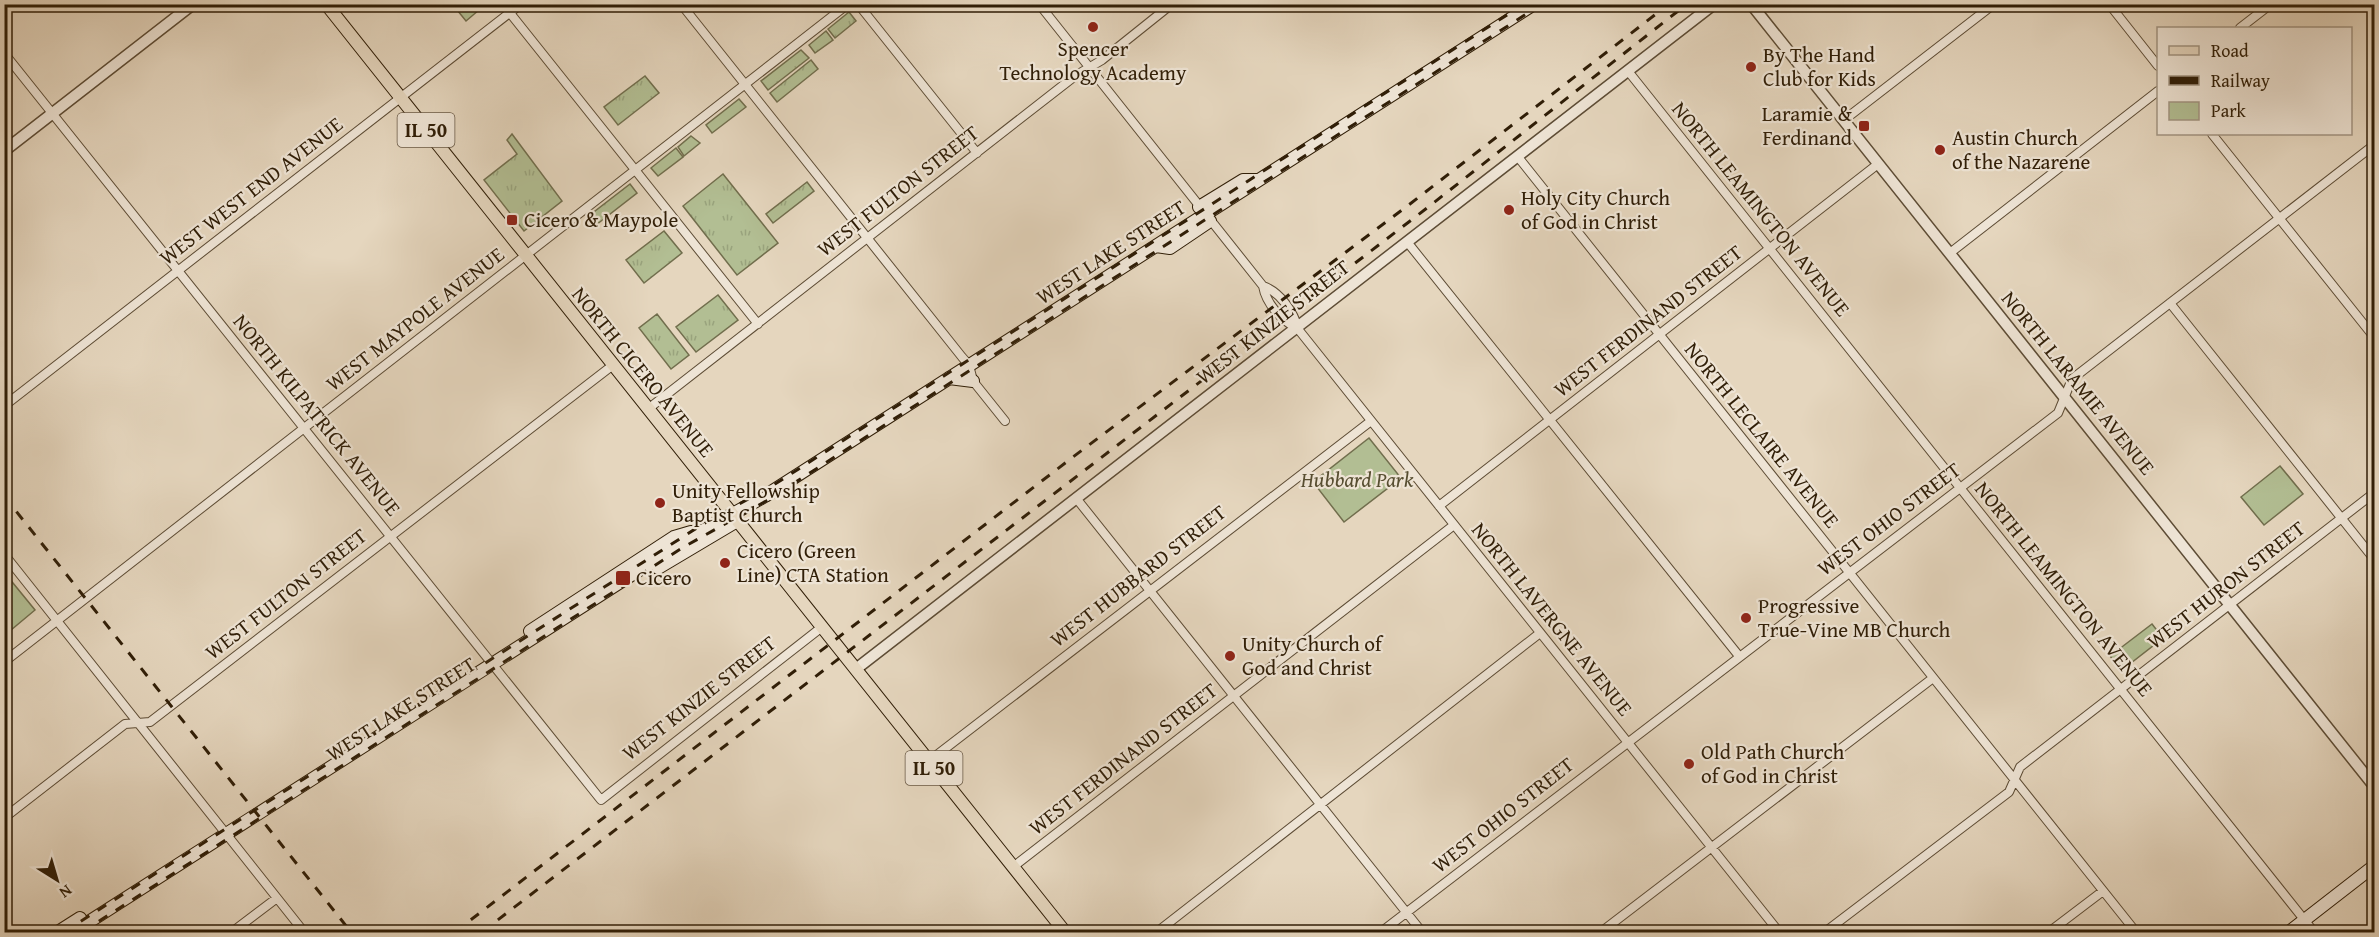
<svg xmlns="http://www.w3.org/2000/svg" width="2379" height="937" viewBox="0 0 2379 937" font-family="'Gentium Book Plus',serif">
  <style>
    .grass { fill: url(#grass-tufts); stroke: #716e4d; stroke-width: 1.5 }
    .green { fill: #b2be93; stroke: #716e4d; stroke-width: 1.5 }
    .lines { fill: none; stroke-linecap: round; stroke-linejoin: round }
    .minor-casing { stroke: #5d4c35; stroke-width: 10 }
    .tertiary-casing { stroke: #5d4c35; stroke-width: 13 }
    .secondary-casing { stroke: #301e07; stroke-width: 14 }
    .primary-casing { stroke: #301e07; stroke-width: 14 }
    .minor { stroke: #eee4d5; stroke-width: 8 }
    .tertiary { stroke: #eee4d5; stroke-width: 10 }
    .secondary { stroke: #eee4d5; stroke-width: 12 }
    .primary { stroke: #e5d6be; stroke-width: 12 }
    .rail { stroke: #301e07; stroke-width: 3; stroke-dasharray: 10 10; stroke-linecap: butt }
    .poi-dot { fill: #8f2418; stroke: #eee4d5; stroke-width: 2 }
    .labels { text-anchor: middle; stroke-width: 4.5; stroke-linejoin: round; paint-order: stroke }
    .shield { fill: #eee4d5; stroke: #695945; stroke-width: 1.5 }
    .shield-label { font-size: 20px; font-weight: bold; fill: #301e07 }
    .poi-label { font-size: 21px; fill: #301e07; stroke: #eee4d5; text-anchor: start }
    .street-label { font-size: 21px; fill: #301e07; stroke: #eee4d5 }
    .park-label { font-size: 21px; font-style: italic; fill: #574e31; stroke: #eee4d5 }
  </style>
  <defs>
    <pattern id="grass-tufts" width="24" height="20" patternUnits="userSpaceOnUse" patternTransform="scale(1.5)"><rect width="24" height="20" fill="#b2be93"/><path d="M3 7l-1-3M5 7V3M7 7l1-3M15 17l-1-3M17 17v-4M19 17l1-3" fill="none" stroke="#99a37d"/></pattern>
  </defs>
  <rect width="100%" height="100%" fill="#e5d6be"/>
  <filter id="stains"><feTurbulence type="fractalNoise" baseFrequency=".00333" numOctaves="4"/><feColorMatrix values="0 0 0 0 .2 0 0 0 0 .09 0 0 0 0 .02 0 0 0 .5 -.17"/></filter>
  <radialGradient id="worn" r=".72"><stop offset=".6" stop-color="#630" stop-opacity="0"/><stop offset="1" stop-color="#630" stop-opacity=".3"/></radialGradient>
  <path class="grass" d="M 453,5 L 475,5 L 479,10 L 466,21 Z
    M 849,12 L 856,21 L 835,38 L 828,29 Z
    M 826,31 L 833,40 L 815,53 L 809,45 Z
    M 801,50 L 809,58 L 768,90 L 761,81 Z
    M 811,60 L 818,69 L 777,102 L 770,93 Z
    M 645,76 L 659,93 L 618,125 L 604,107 Z
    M 739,99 L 746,107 L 712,133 L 706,125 Z
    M 512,134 L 562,201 L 524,231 L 484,180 L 517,154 L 507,140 Z
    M 691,136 L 700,143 L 684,156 L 678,147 Z
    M 676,148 L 683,157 L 658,176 L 651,168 Z
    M 723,174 L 778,243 L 737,275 L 683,206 Z
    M 807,182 L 814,191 L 773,223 L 766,214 Z
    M 630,184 L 637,193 L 596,225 L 590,215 Z
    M 664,231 L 682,253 L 644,283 L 626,260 Z
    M 718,295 L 738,320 L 696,352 L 676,327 Z
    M 657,314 L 689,355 L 671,369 L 639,328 Z"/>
  <path class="green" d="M 1369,438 L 1401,478 L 1344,522 L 1313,482 Z
    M 2280,466 L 2303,494 L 2264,525 L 2241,497 Z
    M 4,572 L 35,610 L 5,635 L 4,635 Z
    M 2152,624 L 2163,638 L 2122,670 L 2110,656 Z"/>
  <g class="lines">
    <g class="minor-casing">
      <path id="minor" d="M 681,4 L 962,357 L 969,365 L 973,381 L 1005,421
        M 858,4 L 977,153
        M 1039,4 L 1263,286 C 1266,304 1282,321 1298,329
        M 2109,4 L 2158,66
        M 510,13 L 758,324
        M 2240,28 L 2271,4
        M 4,53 L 601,800 L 822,627
        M 1628,71 L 2314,932
        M 1844,120 L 1994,4
        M 2212,134 L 2374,337
        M 1518,157 L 2136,932
        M 1408,243 L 1739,656
        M 1950,253 L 2158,91
        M 1263,286 C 1280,292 1294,312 1298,329 L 1779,932
        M 2170,303 L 2374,559
        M 4,406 L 521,4
        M 648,409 L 1075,76 L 1102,60 L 1172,4
        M 1076,498 L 1422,932
        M 1439,506 L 1878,164
        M 4,554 L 304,932
        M 4,662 L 848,4
        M 929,761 L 1371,421
        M 4,818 L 125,724 L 150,722 L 613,365
        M 1013,867 L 1454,525
        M 232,932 L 277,898
        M 1157,932 L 1540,633
        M 1381,932 L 2058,413 L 2072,379 L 2374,145
        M 1601,932 L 1933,678
        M 1825,932 L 2009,792 L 2020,767 L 2374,493
        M 2049,932 L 2103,891"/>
    </g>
    <g class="tertiary-casing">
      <path id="tertiary" d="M 1751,4 L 2374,786
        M 4,151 L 193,4
        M 856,669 L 1714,4"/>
    </g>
    <g class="secondary-casing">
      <path id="secondary" d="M 1199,207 L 1243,180 L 1258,180
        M 1156,246 L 1170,248 L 1210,221
        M 949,378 L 973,381
        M 658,568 L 737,521
        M 530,631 L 674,537 L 691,532
        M 58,932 L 80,918
        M 73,932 L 686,540 L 765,496 L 1534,4
        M 2289,932 L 2374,866"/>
    </g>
    <g class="primary-casing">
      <path id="primary" d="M 326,4 L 1065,932"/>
    </g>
    <use href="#minor" class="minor"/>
    <use href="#tertiary" class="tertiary"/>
    <use href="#secondary" class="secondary"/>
    <use href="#primary" class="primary"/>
    <path class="rail" d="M 4,496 L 351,932
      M 64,932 L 703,524 L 772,486 L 1524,4
      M 82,932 L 682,548 L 766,501 L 1542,4
      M 455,932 L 1073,457 L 1406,207 L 1669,4
      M 482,932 L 1427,208 L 1687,4"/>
  </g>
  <g class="poi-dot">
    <circle cx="1093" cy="27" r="6"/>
    <circle cx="1751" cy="67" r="6"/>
    <rect x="1858" y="120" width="12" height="12" rx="3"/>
    <circle cx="1940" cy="150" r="6"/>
    <circle cx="1509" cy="210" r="6"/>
    <rect x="506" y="214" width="12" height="12" rx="3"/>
    <circle cx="660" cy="503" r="6"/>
    <circle cx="725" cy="563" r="6"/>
    <rect x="615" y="570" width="16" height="16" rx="3"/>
    <circle cx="1746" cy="618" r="6"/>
    <circle cx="1230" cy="656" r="6"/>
    <circle cx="1689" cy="764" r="6"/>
  </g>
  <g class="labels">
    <g class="shield">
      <rect x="397.5" y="113" width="57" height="34" rx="4.5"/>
      <rect x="905.5" y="751" width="57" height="34" rx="4.5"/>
    </g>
    <g class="shield-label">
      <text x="426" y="137">IL 50</text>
      <text x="934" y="775">IL 50</text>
    </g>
    <g class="poi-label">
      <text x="1093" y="56" text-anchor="middle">Spencer<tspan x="1093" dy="24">Technology Academy</tspan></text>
      <text x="1763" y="62">By The Hand<tspan x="1763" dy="24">Club for Kids</tspan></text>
      <text x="1852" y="121" text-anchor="end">Laramie &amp;<tspan x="1852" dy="24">Ferdinand</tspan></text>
      <text x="1952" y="145">Austin Church<tspan x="1952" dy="24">of the Nazarene</tspan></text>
      <text x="1521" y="205">Holy City Church<tspan x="1521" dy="24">of God in Christ</tspan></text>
      <text x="524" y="227">Cicero &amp; Maypole</text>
      <text x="672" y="498">Unity Fellowship<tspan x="672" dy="24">Baptist Church</tspan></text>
      <text x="737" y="558">Cicero (Green<tspan x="737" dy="24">Line) CTA Station</tspan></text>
      <text x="636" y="585">Cicero</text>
      <text x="1758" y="613">Progressive<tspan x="1758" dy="24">True-Vine MB Church</tspan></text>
      <text x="1242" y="651">Unity Church of<tspan x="1242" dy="24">God and Christ</tspan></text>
      <text x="1701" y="759">Old Path Church<tspan x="1701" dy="24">of God in Christ</tspan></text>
    </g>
    <g class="street-label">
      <text transform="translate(251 191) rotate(-38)" y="7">WEST WEST END AVENUE</text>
      <text transform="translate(898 191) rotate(-38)" y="7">WEST FULTON STREET</text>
      <text transform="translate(1761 209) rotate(51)" y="7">NORTH LEAMINGTON AVENUE</text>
      <text transform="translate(1111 252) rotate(-33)" y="7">WEST LAKE STREET</text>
      <text transform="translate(415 319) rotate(-38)" y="7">WEST MAYPOLE AVENUE</text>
      <text transform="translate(1648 321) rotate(-38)" y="7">WEST FERDINAND STREET</text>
      <text transform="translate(1273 322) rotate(-38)" y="7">WEST KINZIE STREET</text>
      <text transform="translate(643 372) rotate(51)" y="7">NORTH CICERO AVENUE</text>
      <text transform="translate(2078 383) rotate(51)" y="7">NORTH LARAMIE AVENUE</text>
      <text transform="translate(317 415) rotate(51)" y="7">NORTH KILPATRICK AVENUE</text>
      <text transform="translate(1762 435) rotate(51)" y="7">NORTH LECLAIRE AVENUE</text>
      <text transform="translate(1889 519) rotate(-37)" y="7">WEST OHIO STREET</text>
      <text transform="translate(1138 576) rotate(-38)" y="7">WEST HUBBARD STREET</text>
      <text transform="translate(2226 585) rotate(-38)" y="7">WEST HURON STREET</text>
      <text transform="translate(2064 589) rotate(51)" y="7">NORTH LEAMINGTON AVENUE</text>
      <text transform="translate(286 594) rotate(-38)" y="7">WEST FULTON STREET</text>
      <text transform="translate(1552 619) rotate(51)" y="7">NORTH LAVERGNE AVENUE</text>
      <text transform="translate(699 698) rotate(-38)" y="7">WEST KINZIE STREET</text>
      <text transform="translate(401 709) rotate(-33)" y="7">WEST LAKE STREET</text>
      <text transform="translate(1123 759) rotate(-38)" y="7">WEST FERDINAND STREET</text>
      <text transform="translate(1503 815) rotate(-38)" y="7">WEST OHIO STREET</text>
    </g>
    <g class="park-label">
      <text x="1357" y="487">Hubbard Park</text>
    </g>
  </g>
  <rect width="2379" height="937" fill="none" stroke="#e5d6be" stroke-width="24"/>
  <rect x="6" y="6" width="2367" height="925" fill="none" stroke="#301e07" stroke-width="3"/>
  <rect x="12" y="12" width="2355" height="913" fill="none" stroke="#301e07" stroke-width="1.5"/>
  <rect x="2157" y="27" width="195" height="108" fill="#eee4d5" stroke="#a29583" stroke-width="1.5"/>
  <rect x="2169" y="46" width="30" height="9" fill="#e5d6be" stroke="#a29583" stroke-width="1.5"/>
  <text x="2211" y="57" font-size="18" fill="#301e07">Road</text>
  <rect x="2169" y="76" width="30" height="9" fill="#301e07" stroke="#a29583" stroke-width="1.5"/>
  <text x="2211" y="87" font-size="18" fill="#301e07">Railway</text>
  <rect x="2169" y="102" width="30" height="18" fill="#b2be93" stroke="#a29583" stroke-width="1.5"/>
  <text x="2211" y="117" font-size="18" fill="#301e07">Park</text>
  <g transform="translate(57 880) rotate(143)" stroke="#eee4d5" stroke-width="4.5" paint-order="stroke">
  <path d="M0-4.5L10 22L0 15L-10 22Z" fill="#301e07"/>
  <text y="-9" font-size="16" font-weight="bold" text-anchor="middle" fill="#301e07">N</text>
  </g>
  <rect width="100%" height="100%" filter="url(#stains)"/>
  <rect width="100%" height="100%" fill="url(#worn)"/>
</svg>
